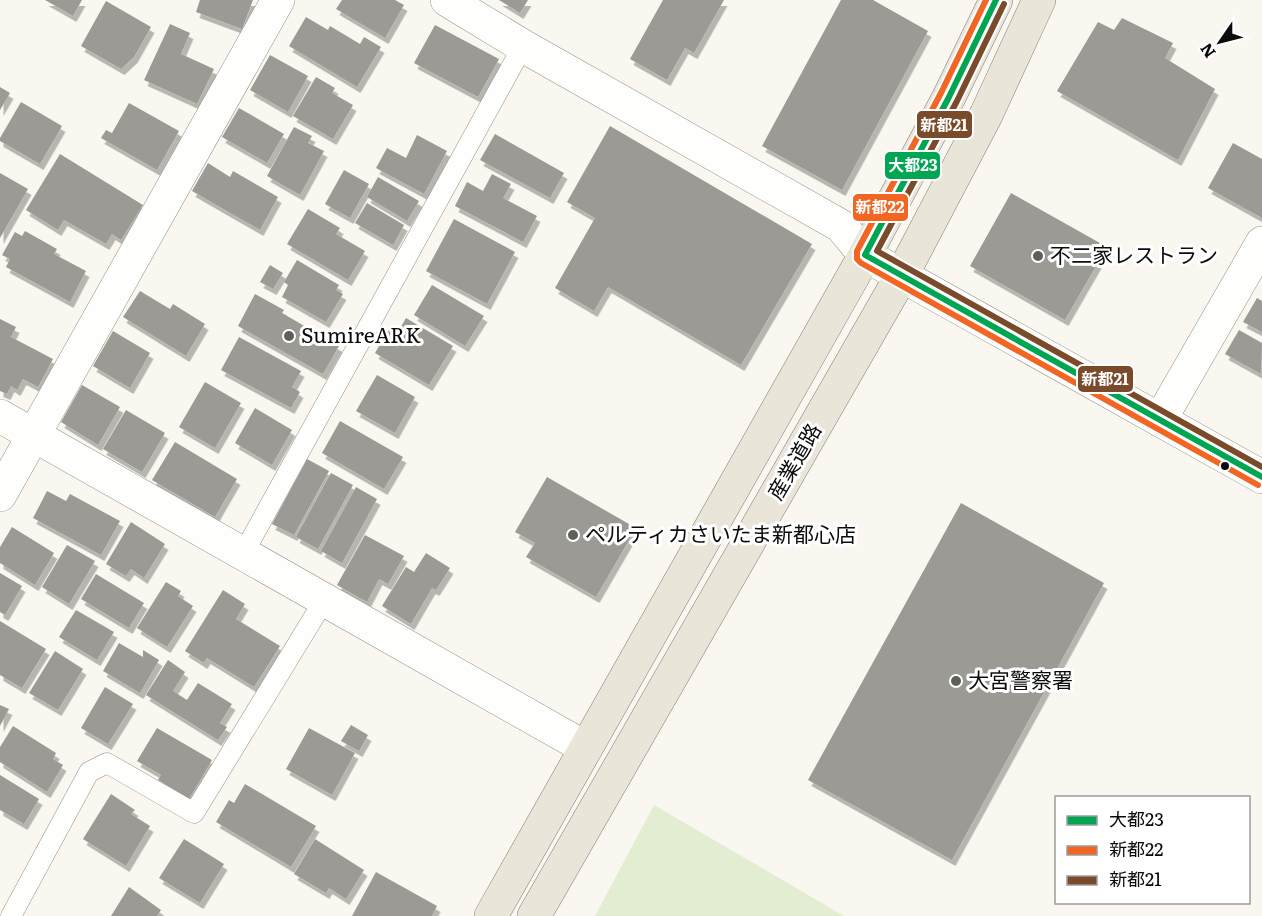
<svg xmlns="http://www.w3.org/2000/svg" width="1262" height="916" viewBox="0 0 1262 916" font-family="Literata,'Noto Sans JP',serif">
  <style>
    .green { fill: #e2edd1 }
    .building { fill: #9c9a95; filter: url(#shadow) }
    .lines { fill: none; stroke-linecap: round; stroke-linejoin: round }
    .service-casing { stroke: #92918e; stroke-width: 21 }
    .minor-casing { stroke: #92918e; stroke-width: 34 }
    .tertiary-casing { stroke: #92918e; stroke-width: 34 }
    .primary-casing { stroke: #7f7f7b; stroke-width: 34 }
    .service { stroke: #fefefd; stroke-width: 20 }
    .minor { stroke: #fefefd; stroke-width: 33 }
    .tertiary { stroke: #fefefd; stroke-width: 33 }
    .primary { stroke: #eae5d9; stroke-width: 33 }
    .bus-1-casing { stroke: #fff; stroke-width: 10 }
    .bus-2-casing { stroke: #fff; stroke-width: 10 }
    .bus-3-casing { stroke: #fff; stroke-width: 10 }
    .bus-1 { stroke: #00a651; stroke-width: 6 }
    .bus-2 { stroke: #f26522; stroke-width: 6 }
    .bus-3 { stroke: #7a4b2a; stroke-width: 6 }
    .poi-dot { fill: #5e5e5b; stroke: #fff; stroke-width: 2 }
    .bus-dot { fill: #0b0b0b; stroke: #fff; stroke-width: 2 }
    .labels { text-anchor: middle; stroke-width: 6; stroke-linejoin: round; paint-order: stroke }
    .poi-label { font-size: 21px; fill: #0b0b0b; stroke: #fff; text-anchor: start }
    .street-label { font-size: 21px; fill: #0b0b0b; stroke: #fff }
    .line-badge { stroke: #fff; stroke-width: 2 }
    .badge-label { font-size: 16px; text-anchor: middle; font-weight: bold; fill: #fff }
  </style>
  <defs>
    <filter id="shadow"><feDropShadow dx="3.5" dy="6" stdDeviation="0" flood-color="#0004"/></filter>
  </defs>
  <rect width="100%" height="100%" fill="#f9f7ef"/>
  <path class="green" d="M 654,805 L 844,916 L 595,916 Z"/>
  <path class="building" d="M 45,0 L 82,0 L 73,16 Z
    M 200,0 L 253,0 L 242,29 L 196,12 Z
    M 342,0 L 395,0 L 404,5 L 385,38 L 336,9 Z
    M 499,0 L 528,0 L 520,13 Z
    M 663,0 L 724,0 L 694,53 L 685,48 L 667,80 L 630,59 Z
    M 841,0 L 873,0 L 928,31 L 842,190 L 762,146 Z
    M 106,1 L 151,27 L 134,57 L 121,69 L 81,46 Z
    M 306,17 L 328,30 L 330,26 L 360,44 L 364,37 L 381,47 L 357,87 L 289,46 Z
    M 1122,18 L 1173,43 L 1165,58 L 1215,89 L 1178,160 L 1057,91 L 1098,22 L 1114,30 Z
    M 170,24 L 190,33 L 181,54 L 214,69 L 197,104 L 144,80 Z
    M 435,25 L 499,59 L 478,97 L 414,63 Z
    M 270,55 L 308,76 L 288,112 L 250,90 Z
    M 316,77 L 335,88 L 332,93 L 353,105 L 333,139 L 293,116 Z
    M 0,87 L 10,93 L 0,110 Z
    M 21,102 L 62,126 L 40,164 L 0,141 L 0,138 Z
    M 129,103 L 179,131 L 157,170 L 101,138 L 106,130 L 112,133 Z
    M 239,108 L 284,134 L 267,163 L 222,137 Z
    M 610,126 L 812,244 L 741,365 L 608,287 L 594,311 L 555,288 L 595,218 L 567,202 Z
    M 294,127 L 312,136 L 308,143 L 324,151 L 300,195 L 267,176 Z
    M 495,134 L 564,173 L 550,198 L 480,160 Z
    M 417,135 L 447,151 L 424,194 L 376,168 L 387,148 L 406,158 Z
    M 1233,143 L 1262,159 L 1262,218 L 1208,188 Z
    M 60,154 L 143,205 L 121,240 L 112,234 L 106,244 L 64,220 L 58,230 L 26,210 Z
    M 208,163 L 230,177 L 233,171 L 278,197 L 260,230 L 192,191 Z
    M 344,170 L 369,184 L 350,218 L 325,204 Z
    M 0,173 L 28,189 L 0,238 Z
    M 492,174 L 511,184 L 503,198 L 537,216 L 523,242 L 455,206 L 467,182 L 483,191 Z
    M 378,177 L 419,201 L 407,221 L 367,197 Z
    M 1011,193 L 1107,247 L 1065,320 L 970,266 Z
    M 367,203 L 404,225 L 393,245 L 355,223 Z
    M 308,209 L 340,228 L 336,234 L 365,251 L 348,280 L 287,244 Z
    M 454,219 L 515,252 L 487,304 L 426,271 Z
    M 25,231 L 57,249 L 54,254 L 86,271 L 70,302 L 6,267 L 10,259 L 2,255 L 15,232 L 22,236 Z
    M 297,260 L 339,285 L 336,290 L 343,294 L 326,322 L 282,297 L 288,285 L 284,282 Z
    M 270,265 L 283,273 L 273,289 L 260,282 Z
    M 432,285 L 484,316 L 465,346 L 414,315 Z
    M 140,291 L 170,309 L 173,304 L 205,324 L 186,356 L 123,317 Z
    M 255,294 L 284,310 L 282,313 L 339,346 L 323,374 L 238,326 Z
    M 1257,298 L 1262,301 L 1262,332 L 1243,322 Z
    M 406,318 L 453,346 L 429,385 L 375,353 L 391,326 L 399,330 Z
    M 0,319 L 16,327 L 11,337 L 53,359 L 38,387 L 23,379 L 17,390 L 11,386 L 7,394 L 0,391 Z
    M 1239,330 L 1262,343 L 1261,374 L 1225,354 Z
    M 113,331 L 150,353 L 130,388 L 93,366 Z
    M 239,337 L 301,371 L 292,387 L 300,392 L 291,408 L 221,370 Z
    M 377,375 L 415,397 L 395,433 L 356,411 Z
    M 205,382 L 241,403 L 215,448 L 179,427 Z
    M 82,385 L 120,407 L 98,445 L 61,422 Z
    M 255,408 L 292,430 L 272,465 L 235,443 Z
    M 126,410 L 165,433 L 142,472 L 103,449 Z
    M 340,421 L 403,457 L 384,489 L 322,453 Z
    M 175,442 L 237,479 L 215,517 L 152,480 Z
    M 307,459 L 329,471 L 294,535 L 272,524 Z
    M 331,473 L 353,485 L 318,549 L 296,537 Z
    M 547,477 L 636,528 L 596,597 L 526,557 L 535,543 L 515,532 Z
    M 356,487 L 377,499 L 342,563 L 321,551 Z
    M 47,491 L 66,501 L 70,494 L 120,521 L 101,555 L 33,518 Z
    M 961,503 L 1104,583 L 952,860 L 808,780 Z
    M 131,522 L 165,544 L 144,578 L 131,569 L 126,576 L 106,564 Z
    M 12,527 L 54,553 L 35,585 L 0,563 L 0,547 Z
    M 365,535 L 404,556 L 388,584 L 379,579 L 367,602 L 337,585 Z
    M 67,545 L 95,561 L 69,604 L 42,587 Z
    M 426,553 L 450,568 L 436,590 L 432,588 L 411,624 L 382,606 L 406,567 L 414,572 Z
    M 0,573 L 22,586 L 5,615 L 0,612 Z
    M 96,574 L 144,603 L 129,628 L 81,599 Z
    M 166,582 L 181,591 L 178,596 L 193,606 L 167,647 L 137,628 Z
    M 223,590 L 245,604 L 236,619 L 280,646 L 254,687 L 207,658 L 204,663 L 185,651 Z
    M 76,610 L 114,632 L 97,660 L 59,637 Z
    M 0,621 L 46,649 L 22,688 L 0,675 Z
    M 119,643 L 143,657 L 143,650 L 159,660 L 140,693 L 103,671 Z
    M 55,651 L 83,669 L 58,710 L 29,693 Z
    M 168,660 L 185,672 L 173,691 L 187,700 L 198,683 L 232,704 L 220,723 L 227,727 L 218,740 L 146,695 Z
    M 105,687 L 133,704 L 108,744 L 81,728 Z
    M 0,705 L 9,709 L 0,726 Z
    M 351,725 L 368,735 L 359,751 L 341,741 Z
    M 13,726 L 56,753 L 53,759 L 63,765 L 47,792 L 0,762 L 0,747 Z
    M 157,728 L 212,760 L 189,799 L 158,780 L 161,775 L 137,761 Z
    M 309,728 L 355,753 L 332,795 L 286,769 Z
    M 0,775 L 39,799 L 24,824 L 0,810 Z
    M 245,784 L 316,826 L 291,867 L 216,822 L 229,800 L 234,803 Z
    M 111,794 L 135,810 L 131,814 L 150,826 L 126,866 L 83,839 Z
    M 184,839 L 224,864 L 200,903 L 159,878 Z
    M 315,839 L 364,870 L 346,899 L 329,888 L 326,893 L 294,874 Z
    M 376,872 L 437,906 L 432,916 L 352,916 Z
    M 129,887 L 161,910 L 157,916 L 111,916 Z"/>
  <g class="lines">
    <g class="service-casing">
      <path id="service" d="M 243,554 L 523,46
        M 11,916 L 89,772 L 107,763 L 194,813 L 325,599"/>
    </g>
    <g class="minor-casing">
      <path id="minor" d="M 447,0 L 523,46 L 841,226 L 865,255
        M 0,416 L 586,748
        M 1160,420 L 1262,243
        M 0,495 L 278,0"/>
    </g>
    <g class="tertiary-casing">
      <path id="tertiary" d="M 865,255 L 1262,477"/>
    </g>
    <g class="primary-casing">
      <path id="primary" d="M 491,916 L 865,255 L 949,97 L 996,0
        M 534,916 L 902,275 L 986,115 L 1039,0"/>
    </g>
    <use href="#service" class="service"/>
    <use href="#minor" class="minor"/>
    <use href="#tertiary" class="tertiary"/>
    <use href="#primary" class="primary"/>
    <g class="bus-1-casing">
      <path id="bus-1" d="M 996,0 L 949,97 L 865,255 L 1262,477"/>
    </g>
    <g class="bus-2-casing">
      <path id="bus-2" d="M 986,0 L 941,93 L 857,251 L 857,259 L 861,263 L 1258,485"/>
    </g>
    <g class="bus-3-casing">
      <path id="bus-3" d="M 1004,4 L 957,101 L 877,251 L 1262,467"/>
    </g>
    <use href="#bus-1" class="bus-1"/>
    <use href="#bus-2" class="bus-2"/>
    <use href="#bus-3" class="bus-3"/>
  </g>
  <g class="poi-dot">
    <circle cx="1038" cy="256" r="6"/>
    <circle cx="289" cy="336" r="6"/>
    <circle cx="573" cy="535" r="6"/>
    <circle cx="956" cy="681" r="6"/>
  </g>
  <circle class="bus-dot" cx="1225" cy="466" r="5"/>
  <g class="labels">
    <g class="poi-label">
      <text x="1050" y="263">不二家レストラン</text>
      <text x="301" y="343">SumireARK</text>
      <text x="585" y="542">ペルティカさいたま新都心店</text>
      <text x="968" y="688">大宮警察署</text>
    </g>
    <g class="street-label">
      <text transform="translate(795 462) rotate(-60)" y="7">産業道路</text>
    </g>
  </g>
  <g class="line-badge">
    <rect x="916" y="110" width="57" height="29" rx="6" fill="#7a4b2a"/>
    <rect x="884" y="151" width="57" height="29" rx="6" fill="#00a651"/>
    <rect x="852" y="193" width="57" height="29" rx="6" fill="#f26522"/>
    <rect x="1077" y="365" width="57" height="28" rx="6" fill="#7a4b2a"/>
  </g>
  <g class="badge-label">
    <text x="944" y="131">新都21</text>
    <text x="913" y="171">大都23</text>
    <text x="880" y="213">新都22</text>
    <text x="1105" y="385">新都21</text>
  </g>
  <rect x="1055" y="796" width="195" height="108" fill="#ffffff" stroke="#9d9d9d" stroke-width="1.5"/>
  <rect x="1067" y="816" width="30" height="9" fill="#00a651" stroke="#9d9d9d" stroke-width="1.5"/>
  <text x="1109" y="826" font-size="18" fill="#0b0b0b">大都23</text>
  <rect x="1067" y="846" width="30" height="9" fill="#f26522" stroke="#9d9d9d" stroke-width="1.5"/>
  <text x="1109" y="856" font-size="18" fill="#0b0b0b">新都22</text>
  <rect x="1067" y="876" width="30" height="9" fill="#7a4b2a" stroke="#9d9d9d" stroke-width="1.5"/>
  <text x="1109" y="886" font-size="18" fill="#0b0b0b">新都21</text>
  <g transform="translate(1220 42) rotate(235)" stroke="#ffffff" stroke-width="4.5" paint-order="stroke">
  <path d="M0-4.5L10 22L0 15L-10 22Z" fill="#0b0b0b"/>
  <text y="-9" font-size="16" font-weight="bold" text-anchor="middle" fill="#0b0b0b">N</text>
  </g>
</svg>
